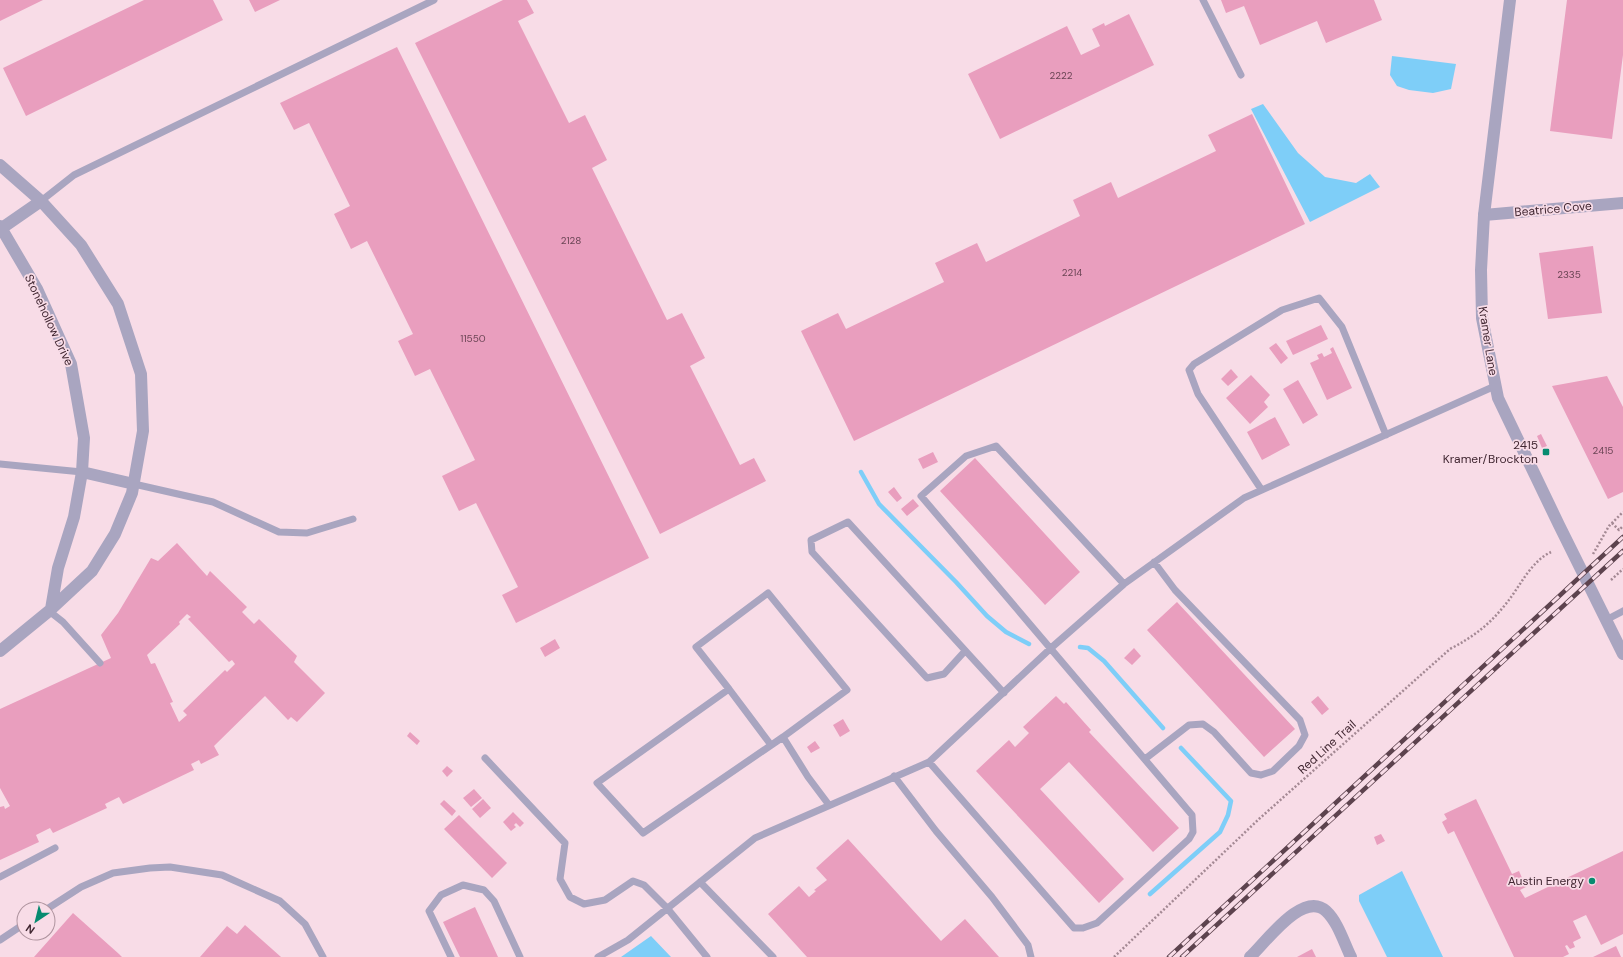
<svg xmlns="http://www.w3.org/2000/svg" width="1623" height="957" viewBox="0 0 1623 957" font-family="'DM Sans',sans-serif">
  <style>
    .water { fill: #7ecef8 }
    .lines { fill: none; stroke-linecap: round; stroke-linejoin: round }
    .stream { stroke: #7ecef8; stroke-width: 4.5 }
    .building { fill: #e99ebe; fill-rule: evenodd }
    .path { stroke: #a48994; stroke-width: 2.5; stroke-dasharray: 2 2; stroke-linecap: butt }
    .service { stroke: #a9a5c0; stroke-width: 7 }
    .minor { stroke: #a9a5c0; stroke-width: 12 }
    .tertiary { stroke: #a9a5c0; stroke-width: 12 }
    .rail-casing { stroke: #5d434e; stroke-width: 4.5 }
    .rail { stroke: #f8dce7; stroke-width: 3; stroke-dasharray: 9; stroke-linecap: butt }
    .poi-dot { fill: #078b70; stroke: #f8dce7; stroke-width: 1.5 }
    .labels { text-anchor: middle; stroke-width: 3.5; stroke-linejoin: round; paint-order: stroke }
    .number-label { font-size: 10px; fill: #6b4555 }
    .street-label { font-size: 12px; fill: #412732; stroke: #f8dce7 }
    .poi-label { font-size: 12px; fill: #412732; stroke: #f8dce7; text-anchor: end }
  </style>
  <rect width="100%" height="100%" fill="#f8dce7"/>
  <path class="water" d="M 1392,56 L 1456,64 L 1451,89 L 1433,93 L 1409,90 L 1397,86 L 1390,75 Z
    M 1263,104 L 1298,153 L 1325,177 L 1356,183 L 1370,174 L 1380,187 L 1310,222 L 1251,109 Z
    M 1402,871 L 1443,957 L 1387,957 L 1359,901 L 1359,895 Z
    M 651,936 L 671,957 L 621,957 Z"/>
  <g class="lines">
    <path class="stream" d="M 861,472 L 879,504 L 956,582 L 987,616 L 1006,632 L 1029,644
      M 1080,647 L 1088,648 L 1104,661 L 1163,728
      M 1150,894 L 1220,832 L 1228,815 L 1231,801 L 1181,748"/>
  </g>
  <path class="building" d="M 0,0 L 43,0 L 0,21 Z
    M 144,0 L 213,0 L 223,20 L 26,116 L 3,68 Z
    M 249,0 L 280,0 L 255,12 Z
    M 503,0 L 527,0 L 534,13 L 518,21 L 569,123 L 585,115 L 607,160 L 592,168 L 667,320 L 682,313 L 705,358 L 690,366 L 740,465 L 754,458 L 766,481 L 660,534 L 415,43 Z
    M 1221,0 L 1374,0 L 1382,20 L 1326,43 L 1317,21 L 1260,45 L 1244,6 L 1226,13 Z
    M 1567,0 L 1623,0 L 1623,55 L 1612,139 L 1550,131 Z
    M 1129,14 L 1154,65 L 1000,139 L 968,74 L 1067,26 L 1081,55 L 1100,46 L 1092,29 L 1104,23 L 1105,26 Z
    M 397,47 L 649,558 L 516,623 L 502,595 L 518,587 L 476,503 L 459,511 L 442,476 L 475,460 L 430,369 L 415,376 L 398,341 L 413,334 L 367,241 L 351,249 L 334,214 L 350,206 L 309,123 L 294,130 L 280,103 Z
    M 1252,114 L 1305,224 L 854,441 L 801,331 L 838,313 L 846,329 L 944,282 L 935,263 L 977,243 L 986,262 L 1080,216 L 1073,200 L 1111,182 L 1118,198 L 1216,151 L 1208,135 Z
    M 1593,246 L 1602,313 L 1548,319 L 1539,253 Z
    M 1321,325 L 1328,339 L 1293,355 L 1286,341 Z
    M 1276,343 L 1288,358 L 1281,364 L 1269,348 Z
    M 1333,347 L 1352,388 L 1327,400 L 1310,363 L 1319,359 L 1317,355 L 1322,353 L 1324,357 L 1332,353 L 1330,349 Z
    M 1231,369 L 1238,377 L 1228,386 L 1221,379 Z
    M 1251,375 L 1270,395 L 1264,402 L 1268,407 L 1250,424 L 1226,398 Z
    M 1607,376 L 1623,407 L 1623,492 L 1608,499 L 1552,386 Z
    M 1298,380 L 1318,415 L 1303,424 L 1283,389 Z
    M 1275,417 L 1290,445 L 1262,460 L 1247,432 Z
    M 1541,434 L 1547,446 L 1542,448 L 1537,436 Z
    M 933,452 L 938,462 L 923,469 L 918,459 Z
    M 975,458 L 1080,572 L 1045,605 L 940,491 Z
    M 894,487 L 902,498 L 897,502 L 888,492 Z
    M 913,499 L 919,506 L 907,516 L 901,509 Z
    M 177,543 L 207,576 L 210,571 L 247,607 L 242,612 L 254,624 L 259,619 L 297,656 L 294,662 L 325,693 L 297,722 L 291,717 L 288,720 L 265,696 L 214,746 L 219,755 L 201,764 L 199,760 L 191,764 L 194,770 L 123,804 L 119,797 L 105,804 L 107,808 L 53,833 L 50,828 L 36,835 L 39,842 L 0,860 L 0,807 L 4,806 L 5,809 L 10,806 L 0,788 L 0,709 L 111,658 L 101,635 L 118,613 L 151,558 L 158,561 ZM 187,614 L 191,617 L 188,619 L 229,662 L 232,660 L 235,664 L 227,672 L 225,670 L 183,711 L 187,715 L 179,722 L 170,703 L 173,702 L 155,663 L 151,664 L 147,655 L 180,624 L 179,622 Z
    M 1177,602 L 1295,729 L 1264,757 L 1147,630 Z
    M 555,639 L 560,648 L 545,657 L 540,648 Z
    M 1134,648 L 1141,656 L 1132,665 L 1124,658 Z
    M 1056,696 L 1064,704 L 1066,702 L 1091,730 L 1089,732 L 1179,828 L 1153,852 L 1069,762 L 1040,789 L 1124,879 L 1099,903 L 976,771 L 1009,740 L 1015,747 L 1029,733 L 1023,727 Z
    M 1318,696 L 1329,709 L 1322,715 L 1311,702 Z
    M 843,719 L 850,731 L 840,737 L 833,725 Z
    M 410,732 L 420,741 L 417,745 L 407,736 Z
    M 815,741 L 820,748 L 811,753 L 807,747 Z
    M 447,766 L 453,771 L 447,777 L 442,771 Z
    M 474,789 L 482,798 L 471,807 L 463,798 Z
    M 483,799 L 491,808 L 480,818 L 472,809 Z
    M 1476,799 L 1512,874 L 1519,871 L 1526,887 L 1520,890 L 1525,898 L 1623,851 L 1623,934 L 1601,945 L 1586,915 L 1573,921 L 1581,938 L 1573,942 L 1575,947 L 1570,949 L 1567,945 L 1565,946 L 1569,954 L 1563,957 L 1514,957 L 1454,831 L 1448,834 L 1442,822 L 1447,819 L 1444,814 Z
    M 444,800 L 456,811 L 452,816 L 440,804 Z
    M 513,812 L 524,823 L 520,827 L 516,823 L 514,825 L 516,827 L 511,831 L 503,822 Z
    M 459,815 L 507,863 L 492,878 L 444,829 Z
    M 1381,834 L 1385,841 L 1377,845 L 1374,837 Z
    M 848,839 L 941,941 L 965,919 L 999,957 L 807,957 L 768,914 L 799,886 L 809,897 L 816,891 L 814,890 L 827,880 L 816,868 Z
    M 475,907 L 498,957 L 460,957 L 443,922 Z
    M 73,913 L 119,954 L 122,957 L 34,957 Z
    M 245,925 L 281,957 L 200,957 L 227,926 L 237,934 Z
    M 1616,946 L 1621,957 L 1593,957 Z
    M 1312,949 L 1316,957 L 1297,957 Z"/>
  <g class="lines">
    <path class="path" d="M 1612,523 L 1619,530 L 1623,526
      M 1593,554 L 1609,526 L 1623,512
      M 1611,580 L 1623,569
      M 1114,957 L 1259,819 L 1450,649 C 1473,637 1489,625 1505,605 C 1520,587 1530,562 1551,552"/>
    <path class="service" d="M 1203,0 L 1241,75
      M 41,201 L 74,175 L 434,0
      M 0,464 L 82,472
      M 134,484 L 213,502 L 279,532 L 307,533 L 353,519
      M 1261,489 L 1198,394 L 1189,370 L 1194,364 L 1282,310 L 1319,298 L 1342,327 L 1386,435
      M 49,611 L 63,622 L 100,663
      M 1606,620 L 1623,611
      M 965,651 L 944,674 L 927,678 L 812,552 L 811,540 L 848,522 L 1004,693
      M 729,689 L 696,647 L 768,593 L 847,690 L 783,737
      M 771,745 L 729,689 L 597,783 L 643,833 L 783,737 L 808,777 L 829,805
      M 485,758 L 565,843 L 560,879 L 570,897 L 584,904 L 605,900 L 633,881 L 644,885 L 667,908 L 707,957
      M 1145,759 L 1189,725 L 1203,724 L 1214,732 L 1251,773 L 1261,775 L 1273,771 L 1299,746 L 1305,735 L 1300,720 L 1175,590 L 1154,562
      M 929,762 L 1074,928 L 1083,928 L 1097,923 L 1189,839 L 1193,832 L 1192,815 L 921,496 L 966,456 L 996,446 L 1124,584
      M 894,776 L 936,831 L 992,897 L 1028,945 L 1031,957
      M 0,877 L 55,848
      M 700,882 L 773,957
      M 47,909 L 81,887 L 113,873 L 150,868 L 170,867 L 222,875 L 280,901 L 305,924 L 323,957
      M 0,940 L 24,924
      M 451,957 L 429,911 L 441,895 L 463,885 L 484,890 L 494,901 L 520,957
      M 598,957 L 628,940 L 755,838 L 929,762 L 1051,648 L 1124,584 L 1244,498 L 1495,386"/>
    <path class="minor" d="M 0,165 L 41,201 L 81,245 L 118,304 L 141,374 L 143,431 L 132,493 L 115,534 L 92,571 L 49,611 L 0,651
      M 1484,215 L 1623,203
      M 0,226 L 37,289 L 71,364 L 84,438 L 82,472 L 74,517 L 58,568 L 51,609
      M 2,228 L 41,201
      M 82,472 L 134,484
      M 1250,957 C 1266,942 1303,890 1326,911 C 1338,922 1344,943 1351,957"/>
    <path class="tertiary" d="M 1510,0 L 1484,215 L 1481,270 L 1482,318 L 1498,398 L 1559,525 L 1623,654"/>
    <g class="rail-casing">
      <path id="rail" d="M 1169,957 L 1623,537
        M 1182,957 L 1623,551"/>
    </g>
    <use href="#rail" class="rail"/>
  </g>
  <g class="poi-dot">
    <rect x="1542" y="448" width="8" height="8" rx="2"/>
    <circle cx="1592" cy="881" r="4"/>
  </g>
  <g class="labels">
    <g class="number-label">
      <text x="1061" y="79">2222</text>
      <text x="571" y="244">2128</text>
      <text x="1072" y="276">2214</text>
      <text x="1569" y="278">2335</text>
      <text x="473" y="342">11550</text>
      <text x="1603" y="454">2415</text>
    </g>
    <g class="street-label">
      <text transform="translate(1553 209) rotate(-5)" y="4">Beatrice Cove</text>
      <text transform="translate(49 320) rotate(65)" y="4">Stonehollow Drive</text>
      <text transform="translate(1488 341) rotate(81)" y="4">Kramer Lane</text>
      <text transform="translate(1327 747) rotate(-42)" y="4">Red Line Trail</text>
    </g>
    <g class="poi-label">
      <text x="1538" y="449">2415<tspan x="1538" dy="14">Kramer/Brockton</tspan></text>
      <text x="1584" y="885">Austin Energy</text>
    </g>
  </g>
  <g transform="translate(36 921) rotate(215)"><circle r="19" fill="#f8dce7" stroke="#af949f"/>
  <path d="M0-3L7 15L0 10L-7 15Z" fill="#078b70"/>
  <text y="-6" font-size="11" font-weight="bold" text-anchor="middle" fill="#412732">N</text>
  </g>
</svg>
